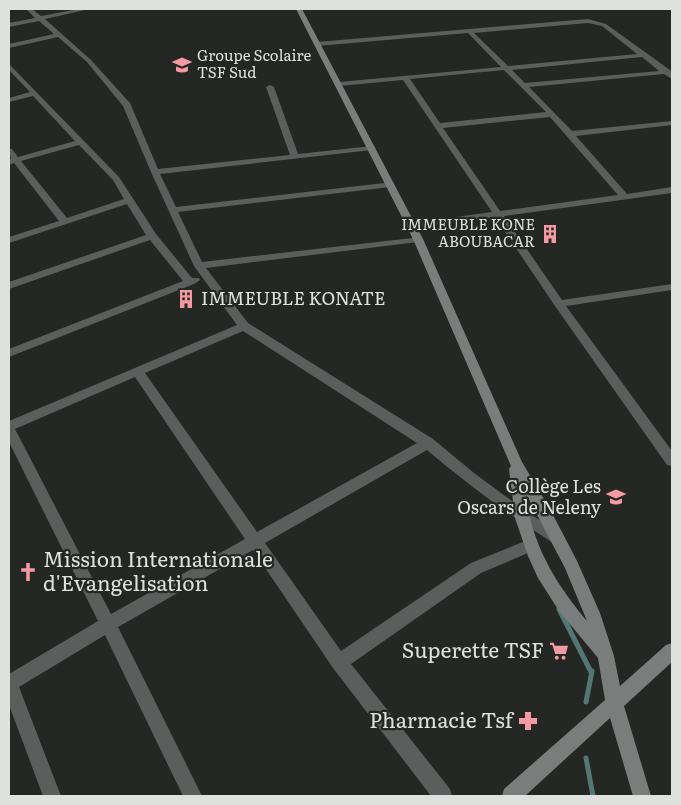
<svg xmlns="http://www.w3.org/2000/svg" width="681" height="805" viewBox="0 0 681 805" font-family="Literata,serif">
  <style>
    .lines { fill: none; stroke-linecap: round; stroke-linejoin: round }
    .stream { stroke: #537873; stroke-width: 5 }
    .street { fill: #5b5e5c; fill-rule: evenodd }
    .secondary { fill: #797d7b; fill-rule: evenodd }
    .labels { text-anchor: middle; stroke-width: 4.5; stroke-linejoin: round; paint-order: stroke }
    .far-poi-label { font-size: 15px; fill: #dfe1de; stroke: #242723; text-anchor: start }
    .poi-label { font-size: 18px; fill: #dfe1de; stroke: #242723; text-anchor: start }
    .near-poi-label { font-size: 21px; fill: #dfe1de; stroke: #242723; text-anchor: end }
  </style>
  <rect width="100%" height="100%" fill="#242723"/>
  <g class="lines">
    <path class="stream" d="M 559,609 L 591,672
      M 586,702 L 592,671
      M 586,758 L 593,796"/>
    <path class="street" d="M 26,9 L 32,9 L 41,16 L 78,9 L 89,9 L 45,19 L 91,60 L 130,103 L 158,169 L 290,155 L 266,87 L 270,85 L 274,87 L 298,154 L 372,146 L 376,148 L 372,150 L 160,174 L 176,207 L 393,182 L 393,186 L 390,187 L 178,212 L 202,262 L 421,237 L 421,241 L 418,242 L 206,268 L 248,323 L 433,439 L 474,473 L 527,512 L 563,535 L 565,539 L 563,543 L 558,545 L 553,543 C 509,515 467,484 427,450 L 265,543 L 341,651 L 471,563 L 530,539 L 535,540 L 537,545 L 535,550 L 481,573 L 351,664 L 450,789 L 452,796 L 431,796 L 333,668 L 253,550 L 118,627 L 202,796 L 183,796 L 105,635 L 19,687 L 61,796 L 43,796 L 9,705 L 9,674 L 98,621 L 9,442 L 9,421 L 237,325 L 194,266 L 151,172 L 123,106 L 87,62 L 58,37 L 9,48 L 9,44 L 54,34 L 39,21 L 9,27 L 9,23 L 35,18 ZM 243,331 L 417,443 L 257,532 L 145,373 ZM 135,377 L 245,539 L 111,614 L 15,429 Z
      M 588,19 L 606,24 L 670,70 L 672,74 L 672,79 L 664,74 L 529,87 L 572,131 L 672,121 L 672,125 L 576,136 L 627,194 L 672,187 L 672,193 L 504,216 L 562,300 L 672,284 L 672,290 L 566,306 L 672,451 L 672,466 L 667,465 L 555,306 L 495,217 L 409,228 L 407,226 L 412,223 L 492,212 L 403,80 L 339,86 L 335,84 L 339,82 L 501,67 L 468,33 L 317,46 L 314,44 L 317,42 ZM 588,23 L 602,26 L 637,54 L 508,66 L 474,33 ZM 642,57 L 659,71 L 525,83 L 512,70 ZM 504,70 L 546,112 L 440,123 L 410,79 ZM 550,117 L 618,195 L 500,211 L 443,128 Z
      M 9,64 L 119,177 L 156,234 L 192,278 L 199,278 L 200,280 L 194,284 L 9,357 L 9,349 L 183,281 L 150,240 L 9,289 L 9,282 L 146,235 L 127,204 L 9,243 L 9,237 L 59,221 L 14,163 L 9,165 L 9,159 L 11,159 L 9,149 L 12,149 L 18,157 L 75,141 L 33,96 L 9,102 L 9,98 L 30,92 L 9,70 ZM 79,145 L 113,180 L 124,199 L 67,218 L 21,161 Z"/>
    <path class="secondary" d="M 296,9 L 302,9 L 423,239 L 522,462 L 551,511 L 577,561 L 600,613 L 614,656 L 620,686 L 666,645 L 672,643 L 672,662 L 624,706 L 651,796 L 633,796 L 610,718 L 525,796 L 502,796 L 504,789 L 605,700 L 598,658 L 559,611 L 538,578 L 528,556 L 515,518 L 509,469 L 511,466 L 413,239 ZM 526,494 L 565,568 L 587,621 C 555,583 531,543 526,494 Z"/>
  </g>
  <defs>
    <g id="school-bare" transform="scale(1.5)"><path d="M0-5L7-2L0 1L-7-2ZM-4 1L0 2.5L4 1V4Q0 6-4 4Z" fill="#f49aa2" stroke="#242723" stroke-width="2.5" paint-order="stroke"/></g>
    <g id="building-bare" transform="scale(1.5)"><path d="M-4-6H4V6H1V3H-1V6H-4ZM-2.5-4.3h1.7v1.8h-1.7ZM.8-4.3h1.7v1.8H.8ZM-2.5-1h1.7V.8h-1.7ZM.8-1h1.7V.8H.8Z" fill="#f49aa2" stroke="#242723" stroke-width="2.5" paint-order="stroke"/></g>
    <g id="church-bare" transform="scale(1.5)"><path d="M-1.2-6h2.4v3.5h3.3v2.4h-3.3V6h-2.4V-.1h-3.3v-2.4h3.3Z" fill="#f49aa2" stroke="#242723" stroke-width="2.5" paint-order="stroke"/></g>
    <g id="supermarket-bare" transform="scale(1.5)"><path d="M-6-5.5h2.5l.6 2H6L4.5 2H-2.5L-4.4-4H-6ZM-1.5 3.2a1.3 1.3 0 1 0 .1 0ZM3 3.2a1.3 1.3 0 1 0 .1 0Z" fill="#f49aa2" stroke="#242723" stroke-width="2.5" paint-order="stroke"/></g>
    <g id="pharmacy-bare" transform="scale(1.5)"><path d="M-2-6h4v4h4v4h-4v4h-4v-4h-4v-4h4Z" fill="#f49aa2" stroke="#242723" stroke-width="2.5" paint-order="stroke"/></g>
  </defs>
  <g fill-rule="evenodd">
    <use href="#school-bare" x="182" y="65"/>
    <use href="#building-bare" x="550" y="234"/>
    <use href="#building-bare" x="186" y="299"/>
    <use href="#school-bare" x="616" y="497"/>
    <use href="#church-bare" x="28" y="572"/>
    <use href="#supermarket-bare" x="559" y="651"/>
    <use href="#pharmacy-bare" x="528" y="721"/>
  </g>
  <g class="labels">
    <g class="far-poi-label">
      <text x="197" y="61">Groupe Scolaire<tspan x="197" dy="17">TSF Sud</tspan></text>
      <text x="535" y="230" text-anchor="end">IMMEUBLE KONE<tspan x="535" dy="17">ABOUBACAR</tspan></text>
    </g>
    <g class="poi-label">
      <text x="201" y="305">IMMEUBLE KONATE</text>
      <text x="601" y="493" text-anchor="end">Collège Les<tspan x="601" dy="21">Oscars de Neleny</tspan></text>
    </g>
    <g class="near-poi-label">
      <text x="43" y="567" text-anchor="start">Mission Internationale<tspan x="43" dy="24">d'Evangelisation</tspan></text>
      <text x="544" y="658">Superette TSF</text>
      <text x="513" y="728">Pharmacie Tsf</text>
    </g>
  </g>
  <rect width="681" height="805" fill="none" stroke="#dfe1de" stroke-width="20"/>
</svg>
